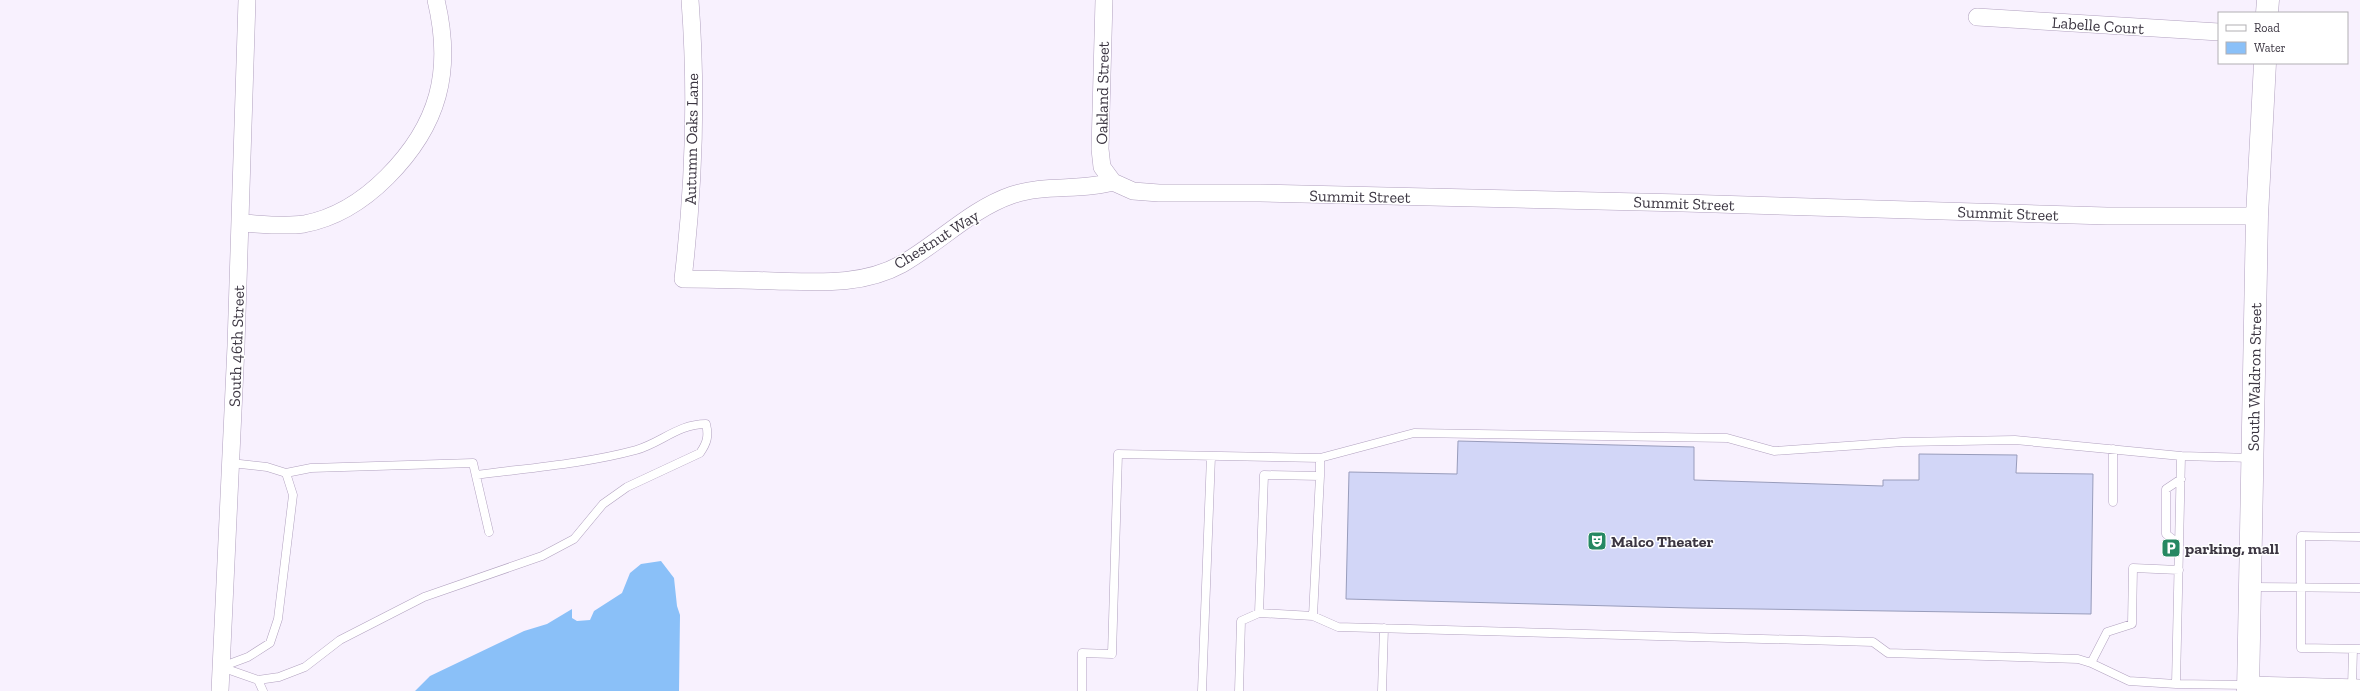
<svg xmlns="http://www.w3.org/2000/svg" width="2360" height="691" viewBox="0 0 2360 691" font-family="'Zilla Slab',serif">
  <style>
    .water { fill: #8ac0f8 }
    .building { fill: #d2d6f7; stroke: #989cbb }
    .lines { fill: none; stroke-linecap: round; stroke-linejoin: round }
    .lane-casing { stroke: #b1a1bf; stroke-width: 9 }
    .street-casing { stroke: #b1a1bf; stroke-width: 18 }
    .secondary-casing { stroke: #b1a1bf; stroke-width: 23 }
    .lane { stroke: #fff; stroke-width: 8 }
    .street { stroke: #fff; stroke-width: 17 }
    .secondary { stroke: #fff; stroke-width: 22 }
    .labels { text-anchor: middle; stroke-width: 3; stroke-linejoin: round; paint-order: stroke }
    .street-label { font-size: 16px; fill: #3c3642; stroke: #fff }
    .poi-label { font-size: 16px; font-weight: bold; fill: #3c3642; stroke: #fff; text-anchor: start }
  </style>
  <rect width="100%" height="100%" fill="#f8f1fe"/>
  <path class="water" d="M 661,561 L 674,578 L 677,606 L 680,615 L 679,691 L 415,691 L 430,676 L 524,631 L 547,624 L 572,609 L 572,618 L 577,621 L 590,620 L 594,611 L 622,593 L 630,573 L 641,564 Z"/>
  <path class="building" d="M 1458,441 L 1694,447 L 1694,480 L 1883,486 L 1883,480 L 1919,480 L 1919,454 L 2017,455 L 2016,473 L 2093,474 L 2091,614 L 1690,608 L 1346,599 L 1349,472 L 1457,474 Z"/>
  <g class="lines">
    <g class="lane-casing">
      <path id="lane" d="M 2113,449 L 2113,502
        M 1320,458 L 1414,433 L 1727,438 L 1774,451 L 1903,442 L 2015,440 L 2181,456
        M 286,473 L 311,468 L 473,463 L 489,532
        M 2360,537 L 2301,536 L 2301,648 L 2360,649
        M 2179,544 L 2166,534 L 2166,489 L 2181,479
        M 2251,587 L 2360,588
        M 1313,616 L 1320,476 L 1264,475 L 1259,613 L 1313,616 L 1338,627 L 1873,642 L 1888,653 L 2078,659 L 2091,663 L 2129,681 L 2176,684 L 2247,685
        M 2091,663 L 2107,632 L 2132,624 L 2133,568 L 2179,570
        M 221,667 L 258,680 L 279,677 L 305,667 L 340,640 L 424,597 L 542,556 L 574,539 L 603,504 L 627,487 L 700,453 C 707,443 709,436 706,424 C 678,424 661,443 636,450 C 584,464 529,468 476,475
        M 221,667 L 248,657 L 270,643 L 278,619 L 293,495 L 286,473 L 267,467 L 231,463
        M 258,680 L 263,691
        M 2176,684 L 2181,456 L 2252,458
        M 2352,687 L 2353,649
        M 1082,691 L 1082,653 L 1112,654 L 1118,454 L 1320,458 L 1320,476
        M 1202,691 L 1211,456
        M 1239,691 L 1241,621 L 1259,613
        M 1382,691 L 1384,628"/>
    </g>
    <g class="street-casing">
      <path id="street" d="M 690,0 C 697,93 694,186 683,279 C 714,279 744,280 774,281 C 818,282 862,286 902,264 C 939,243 971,209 1012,195 C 1045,184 1080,191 1113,182
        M 1104,0 L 1100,149 L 1102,167 L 1113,182 L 1133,191 L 1159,193 L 1260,193 L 1683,203 L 2107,216 L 2257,216
        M 1977,17 L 2219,32
        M 241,223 C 261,224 284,227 304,224 C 336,218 365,199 387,177 C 439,125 453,71 436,0
        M 2248,685 L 2360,688
        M 220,691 L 236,346 L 247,0"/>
    </g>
    <g class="secondary-casing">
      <path id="secondary" d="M 2267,13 L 2268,0
        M 2248,691 L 2257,216 L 2265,63"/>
    </g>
    <use href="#lane" class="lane"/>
    <use href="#street" class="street"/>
    <use href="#secondary" class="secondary"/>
  </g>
  <defs>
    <g id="theatre-square" transform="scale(1)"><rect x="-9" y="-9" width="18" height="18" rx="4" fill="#268862" stroke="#fff"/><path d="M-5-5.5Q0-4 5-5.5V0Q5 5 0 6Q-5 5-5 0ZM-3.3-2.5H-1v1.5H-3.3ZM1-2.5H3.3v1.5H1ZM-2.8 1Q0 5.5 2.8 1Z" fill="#fff"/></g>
    <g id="parking-square" transform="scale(1)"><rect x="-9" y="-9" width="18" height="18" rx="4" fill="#268862" stroke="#fff"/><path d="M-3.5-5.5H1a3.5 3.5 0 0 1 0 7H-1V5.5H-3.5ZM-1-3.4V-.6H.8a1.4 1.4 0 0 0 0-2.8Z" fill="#fff"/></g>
  </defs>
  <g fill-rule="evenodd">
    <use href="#theatre-square" x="1597" y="541"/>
    <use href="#parking-square" x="2171" y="548"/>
  </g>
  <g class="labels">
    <g class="street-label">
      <text transform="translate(2098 25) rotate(4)" y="6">Labelle Court</text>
      <text transform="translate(1102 93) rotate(-89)" y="6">Oakland Street</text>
      <text transform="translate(691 139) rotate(-89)" y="6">Autumn Oaks Lane</text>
      <text transform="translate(1360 196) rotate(1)" y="6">Summit Street</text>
      <text transform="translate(1684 203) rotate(2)" y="6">Summit Street</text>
      <text transform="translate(2008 213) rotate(2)" y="6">Summit Street</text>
      <text transform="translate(936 239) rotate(-32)" y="6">Chestnut Way</text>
      <text transform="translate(236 346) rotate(-88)" y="6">South 46th Street</text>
      <text transform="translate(2254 377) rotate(-89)" y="6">South Waldron Street</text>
    </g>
    <g class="poi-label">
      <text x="1611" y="547">Malco Theater</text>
      <text x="2185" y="554">parking, mall</text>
    </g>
  </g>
  <rect x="2218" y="12" width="130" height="52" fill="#ffffff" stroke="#b1afb3"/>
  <rect x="2226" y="25" width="20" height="6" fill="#ffffff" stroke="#b1afb3"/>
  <text x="2254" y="32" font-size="12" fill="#3c3642">Road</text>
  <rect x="2226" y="42" width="20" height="12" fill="#8ac0f8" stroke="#b1afb3"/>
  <text x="2254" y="52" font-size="12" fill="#3c3642">Water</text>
</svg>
